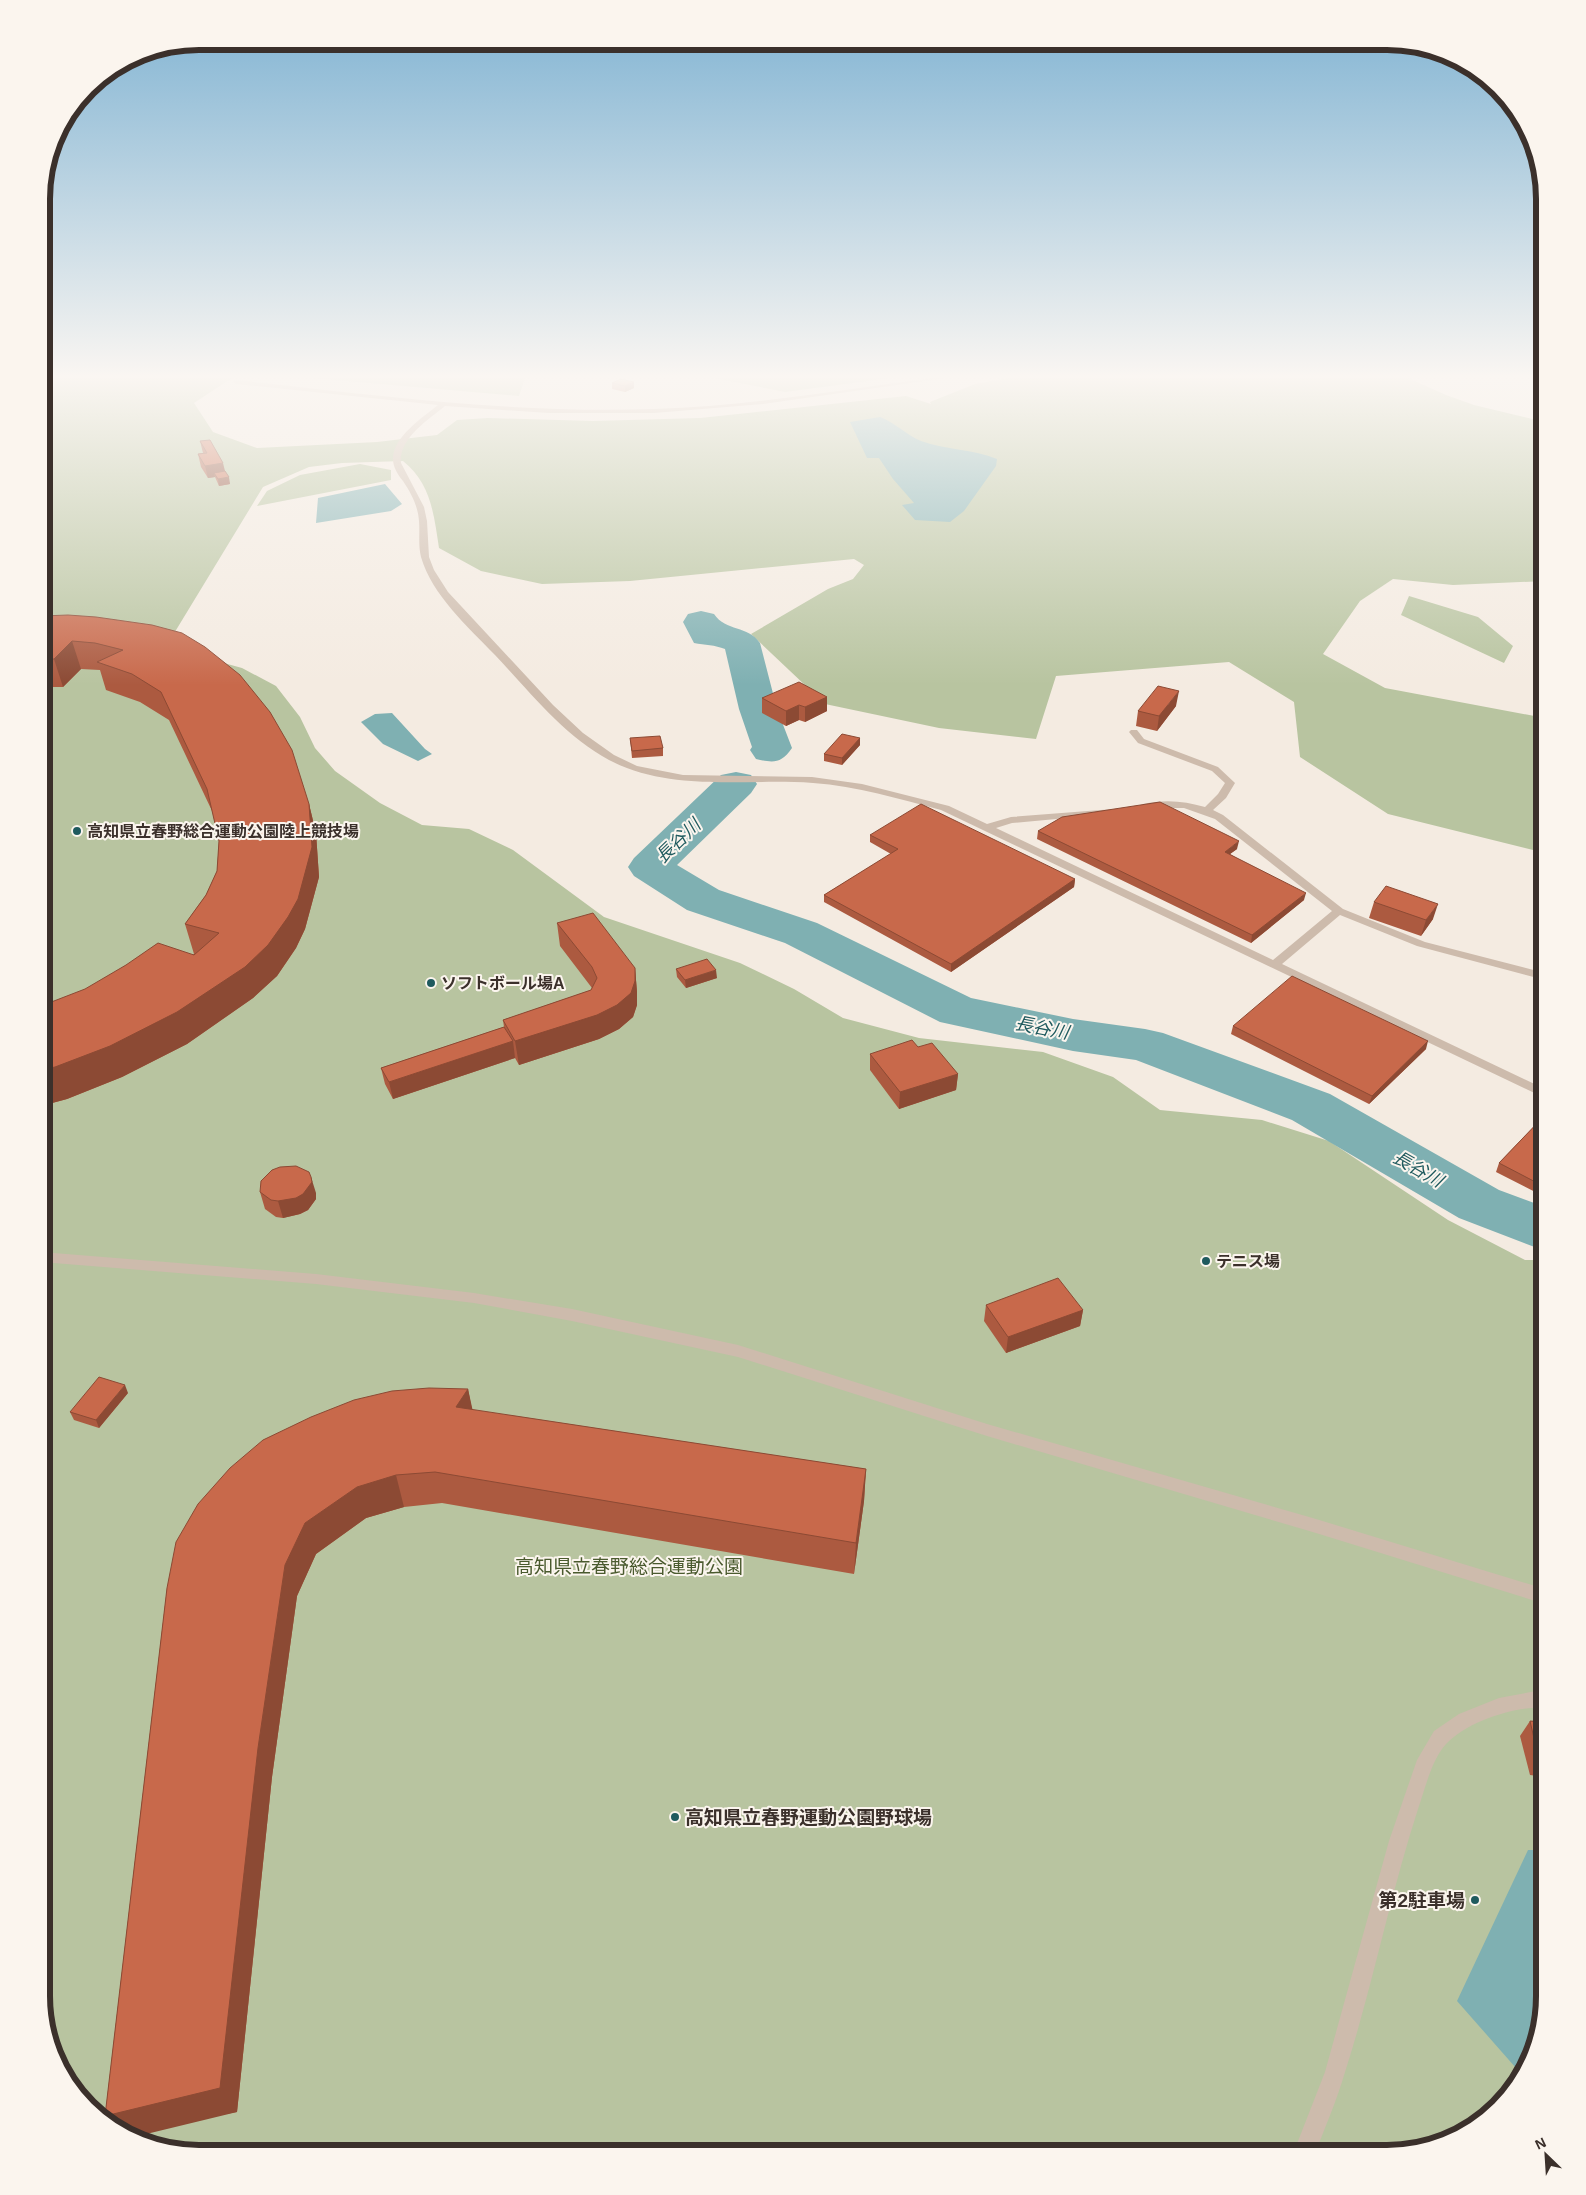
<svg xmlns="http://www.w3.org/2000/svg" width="1586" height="2195" viewBox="0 0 1586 2195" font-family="Helvetica,'Noto Sans JP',sans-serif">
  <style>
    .green { fill: #b8c4a0 }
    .water { fill: #7fb0b2 }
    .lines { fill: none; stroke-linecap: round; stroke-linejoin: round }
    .river { fill: #7fb0b2; fill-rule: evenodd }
    .minor { fill: #cdbbac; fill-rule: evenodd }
    .wall { fill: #ac5a40 }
    .shaded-wall { fill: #8c4a34 }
    .building { fill: #c8694b; stroke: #8c4a34 }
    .poi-dot { fill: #1f5a5e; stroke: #fbf5ee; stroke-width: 2 }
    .labels { text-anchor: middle; stroke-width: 4; stroke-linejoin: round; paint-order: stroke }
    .poi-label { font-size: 16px; font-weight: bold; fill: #3b302b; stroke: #fbf5ee; text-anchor: start }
    .water-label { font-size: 18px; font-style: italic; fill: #1f5a5e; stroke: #fbf5ee }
    .near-park-label { font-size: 19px; fill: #4a5a2e; stroke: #fbf5ee }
    .near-poi-label { font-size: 19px; font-weight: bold; fill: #3b302b; stroke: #fbf5ee; text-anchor: start }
    .rim { fill: none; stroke: #3b302b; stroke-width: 6 }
  </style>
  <rect width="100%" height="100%" fill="#f4ebe1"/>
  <path class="green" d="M 42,378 L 232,378 L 194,403 L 213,432 L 257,448 L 377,442 L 437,435 L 457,420 L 488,418 L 593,421 L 700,418 L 906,396 L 931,404 L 930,402 L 975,384 L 1008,378 L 1408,378 L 1446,395 L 1474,405 L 1545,422 L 1545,581 L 1453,585 L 1393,579 L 1360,601 L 1323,654 L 1385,688 L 1545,718 L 1545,853 L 1388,814 L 1300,757 L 1294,702 L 1229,662 L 1056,676 L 1036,739 L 939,728 L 825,704 L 751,634 L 828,589 L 853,579 L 864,565 L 854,559 L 630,581 L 542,584 L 481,571 L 439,548 C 434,515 431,483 403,461 L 342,463 L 309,467 L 263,487 L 170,640 L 202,657 L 242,668 L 276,686 L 300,717 L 315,748 L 335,771 L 380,803 L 422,825 L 469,829 L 513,850 L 604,917 L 740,963 L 794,989 L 843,1018 L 919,1038 L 1043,1052 L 1113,1077 L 1160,1110 L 1262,1120 L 1329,1141 L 1448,1220 L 1525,1260 L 1545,1260 L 1545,1997 L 1524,2075 L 1466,2133 L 1387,2154 L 189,2153 L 120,2133 L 62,2075 L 41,1996 Z
    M 312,378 L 525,378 L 519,396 Z
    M 714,378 L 890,378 L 785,392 Z
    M 360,464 L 391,470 L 391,480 L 257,506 L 267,491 L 300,475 Z
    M 1409,596 L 1478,617 L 1513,646 L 1504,663 L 1401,615 Z"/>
  <path class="water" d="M 880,417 C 896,423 906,435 921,441 C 946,450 973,449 997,459 L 996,466 L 964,511 L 950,522 L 915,520 L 902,505 L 914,503 L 893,479 L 879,458 L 867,458 L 850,422 Z
    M 385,484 L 402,504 L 391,511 L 316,523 L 318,498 Z
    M 392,713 L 425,749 L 432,754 L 418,761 L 383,744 L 361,722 L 375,714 Z
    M 1528,1850 L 1545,1850 L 1545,1997 L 1523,2076 L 1457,2001 Z"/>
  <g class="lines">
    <path class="river" d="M 701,611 L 714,614 C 726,632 748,625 760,643 L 777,709 L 792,748 C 781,764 773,763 756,759 L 750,750 L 752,747 L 739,709 L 725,649 C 715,645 705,645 694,643 L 683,622 L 688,614 Z
      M 736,772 L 751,775 L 757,784 L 751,793 L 677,865 L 719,890 L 817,923 L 971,998 L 1073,1019 L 1145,1029 L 1163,1033 L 1330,1094 L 1499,1190 L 1545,1207 L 1545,1251 L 1459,1218 L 1292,1120 L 1136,1060 L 1073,1051 L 940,1022 L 785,943 L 687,910 L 634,876 L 628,867 L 634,858 L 721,775 Z"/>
    <path class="minor" d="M 932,378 L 946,378 L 763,404 L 654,413 L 549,413 L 445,406 C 429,419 398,439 401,463 L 424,507 L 427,521 L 429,557 L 434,570 L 448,592 L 553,705 L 583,733 L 614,755 L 637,766 L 683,775 L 812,777 L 862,784 L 949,806 L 987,824 L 1011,817 L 1114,809 L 1114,813 L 1110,814 L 1012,823 L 996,828 L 1273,960 L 1332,911 L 1215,819 L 1184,808 L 1143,808 L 1143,804 C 1165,799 1185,801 1205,807 L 1218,794 L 1225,783 L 1212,771 L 1138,743 L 1129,732 L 1131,730 L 1137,730 L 1144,739 L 1218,767 L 1235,783 L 1226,798 L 1213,810 L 1223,815 L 1343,909 L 1425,942 L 1545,973 L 1545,980 L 1417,946 L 1340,915 L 1282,964 L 1545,1089 L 1545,1098 L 941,810 C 899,799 857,786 813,783 C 744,778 673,793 609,760 C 564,736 529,691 495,655 C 468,627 432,595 421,557 C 418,545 420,533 419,521 C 418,506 411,493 403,481 C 398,475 393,467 393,459 C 393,437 422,418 438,405 L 236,384 L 233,382 L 236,380 C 375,395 514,414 654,409 C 748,406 840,390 932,378 Z
      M 41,1252 L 316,1274 L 474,1293 L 572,1309 L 738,1345 L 987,1424 L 1316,1519 L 1545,1589 L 1545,1604 L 1316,1533 L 987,1436 L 738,1357 L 572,1321 L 474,1303 L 316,1284 L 41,1262 Z
      M 1536,1691 L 1545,1692 L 1545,1708 C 1516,1705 1467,1722 1447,1743 C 1432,1758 1425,1789 1418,1809 C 1390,1895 1373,1985 1345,2072 C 1337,2100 1325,2127 1315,2154 L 1293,2154 L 1325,2072 L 1389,1841 L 1417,1760 L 1434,1731 L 1459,1714 L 1499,1698 Z"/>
  </g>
  <path class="wall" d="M 634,382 L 634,388 L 625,392 L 612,389 L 612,383 Z
    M 200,441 L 225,471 L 230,484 L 219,486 L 215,477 L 208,478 L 201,467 L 198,454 L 203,453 Z
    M 42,616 L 96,617 L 309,804 L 316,833 L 319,877 L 305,929 L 296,948 L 277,976 L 253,998 L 187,1044 L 122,1077 L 67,1099 L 41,1106 L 41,1006 L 194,954 L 185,924 L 206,895 L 217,871 L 219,841 L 213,813 L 169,720 L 140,702 L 106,690 L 100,670 L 81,669 L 63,687 L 42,687 Z
    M 827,697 L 827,711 L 805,722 L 799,720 L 786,726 L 762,713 L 762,698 Z
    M 1176,706 L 1157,731 L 1136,726 L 1138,711 Z
    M 630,738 L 663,748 L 663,756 L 632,758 Z
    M 860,738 L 860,745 L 842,765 L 824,761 L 824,754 Z
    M 1038,831 L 1237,849 L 1230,854 L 1304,900 L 1251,943 L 1037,839 Z
    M 870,835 L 1075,879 L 1074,887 L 951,972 L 824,902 L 824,895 L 891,854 L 870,842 Z
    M 1374,902 L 1433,919 L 1421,936 L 1369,918 Z
    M 557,923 L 635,968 L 637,992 L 637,1005 L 633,1017 L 619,1029 L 599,1039 L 519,1065 L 515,1058 L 393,1099 L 385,1084 L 381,1068 L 504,1027 L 503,1020 L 591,990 L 592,988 L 560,946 Z
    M 676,969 L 717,978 L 686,988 L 677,977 Z
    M 1233,1026 L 1426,1049 L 1369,1104 L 1231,1034 Z
    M 918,1047 L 958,1074 L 956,1090 L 899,1109 L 870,1070 L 870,1054 Z
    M 1545,1115 L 1545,1197 L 1496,1172 L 1499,1163 Z
    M 260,1192 L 316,1193 L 316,1199 L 308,1210 L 300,1214 L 283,1218 L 276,1217 L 265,1209 Z
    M 986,1305 L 1083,1310 L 1080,1326 L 1006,1353 L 984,1321 Z
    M 468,1389 L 472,1410 L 866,1469 L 864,1501 L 854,1574 L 442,1503 L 404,1507 L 366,1518 L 316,1554 L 297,1596 L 272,1777 L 237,2112 L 120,2133 L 105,2116 L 167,1588 Z
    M 128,1393 L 99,1428 L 74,1420 L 70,1412 Z
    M 1530,1721 L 1545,1722 L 1545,1777 L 1530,1775 L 1520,1736 Z"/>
  <path class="shaded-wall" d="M 634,382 L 634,388 L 625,392 L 625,386 Z
    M 223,463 L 226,475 L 214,473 L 215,477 L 208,478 L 205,466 Z
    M 229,477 L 230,484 L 219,486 L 218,479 Z
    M 72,641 L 81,669 L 63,687 L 54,659 Z
    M 1179,691 L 1176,706 L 1157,731 L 1159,716 Z
    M 827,697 L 827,711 L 805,722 L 805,707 Z
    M 799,705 L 799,720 L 786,726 L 786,711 Z
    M 860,738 L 860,745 L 842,765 L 842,758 Z
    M 309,804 L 316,833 L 319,877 L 305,929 L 296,948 L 277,976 L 253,998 L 187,1044 L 122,1077 L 67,1099 L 41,1106 L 41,1070 L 177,1012 Z
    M 1239,841 L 1237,849 L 1223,859 L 1225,852 Z
    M 1075,879 L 1074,887 L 951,972 L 951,964 Z
    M 1306,893 L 1304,900 L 1251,943 L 1252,935 Z
    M 1438,904 L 1433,919 L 1421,936 L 1426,920 Z
    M 635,968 L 637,992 L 637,1005 L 633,1017 L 619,1029 L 599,1039 L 519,1065 L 515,1041 Z
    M 716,970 L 717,978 L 686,988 L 685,980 Z
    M 513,1041 L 515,1058 L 393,1099 L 389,1082 Z
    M 1428,1041 L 1426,1049 L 1369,1104 L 1372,1096 Z
    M 958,1074 L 956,1090 L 899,1109 L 900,1092 Z
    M 311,1177 L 316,1193 L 316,1199 L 308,1210 L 300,1214 L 283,1218 L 278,1201 Z
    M 1083,1310 L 1080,1326 L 1006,1353 L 1008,1337 Z
    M 125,1385 L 128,1393 L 99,1428 L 96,1420 Z
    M 468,1389 L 475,1421 L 456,1407 Z
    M 866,1469 L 864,1501 L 854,1574 L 856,1543 Z
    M 396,1475 L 404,1507 L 366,1518 L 316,1554 L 297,1596 L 272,1777 L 237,2112 L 134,2137 L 120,2133 L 105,2116 L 258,1748 L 285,1565 L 305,1523 L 357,1487 Z"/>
  <path class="building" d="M 621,379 L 634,382 L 625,386 L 612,383 Z
    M 210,440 L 223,463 L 205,466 L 198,454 L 207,453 L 200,441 Z
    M 225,471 L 229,477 L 218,479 L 214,473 Z
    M 68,615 L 96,617 L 152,625 L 182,633 L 205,647 L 240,675 L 270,712 L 292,750 L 309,804 L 312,847 L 298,899 L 288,917 L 268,945 L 245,967 L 177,1012 L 110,1046 L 55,1067 L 41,1070 L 41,1006 L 85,989 L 126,965 L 158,943 L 194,955 L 219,933 L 185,924 L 206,895 L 217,871 L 219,841 L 207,789 L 161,692 L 132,674 L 97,662 L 123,650 L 95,643 L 72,641 L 54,659 L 42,659 L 42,616 Z
    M 799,682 L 827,697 L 805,707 L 799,705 L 786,711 L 762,698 Z
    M 1158,686 L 1179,691 L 1159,716 L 1138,711 Z
    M 842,734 L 860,738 L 842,758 L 824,754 Z
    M 660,736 L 663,748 L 632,751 L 630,738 Z
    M 1160,802 L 1239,841 L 1225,852 L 1306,893 L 1252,935 L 1038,831 L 1062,817 Z
    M 921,804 L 1075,879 L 951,964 L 824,895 L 898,849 L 870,835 Z
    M 1386,886 L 1438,904 L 1426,920 L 1374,902 Z
    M 593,913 L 635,968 L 635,981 L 631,993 L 617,1005 L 597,1015 L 515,1041 L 503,1020 L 591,990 L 597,978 L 592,967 L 557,923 Z
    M 707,959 L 716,970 L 685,980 L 676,969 Z
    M 1292,976 L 1428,1041 L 1372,1096 L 1233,1026 Z
    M 504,1027 L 513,1041 L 389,1082 L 381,1068 Z
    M 912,1040 L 918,1047 L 932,1043 L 958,1074 L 900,1092 L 870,1054 Z
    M 1545,1115 L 1545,1187 L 1499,1163 Z
    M 296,1166 L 309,1172 L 311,1177 L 312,1182 L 303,1194 L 296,1198 L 278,1201 L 271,1200 L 260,1192 L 261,1181 L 272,1170 L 280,1167 Z
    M 1058,1278 L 1083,1310 L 1008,1337 L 986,1305 Z
    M 99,1377 L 125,1385 L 96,1420 L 70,1412 Z
    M 429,1388 L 468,1389 L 456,1407 L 866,1469 L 856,1543 L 435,1472 L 396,1475 L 357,1487 L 305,1523 L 285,1565 L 258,1748 L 220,2088 L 105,2116 L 167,1588 L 176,1542 L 198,1504 L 230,1468 L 263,1440 L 311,1417 L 354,1400 L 392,1391 Z
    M 1530,1721 L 1545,1722 L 1545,1761 L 1539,1760 Z"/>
  <linearGradient id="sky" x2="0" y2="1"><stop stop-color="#7eb2d2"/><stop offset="0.55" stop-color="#faf6f2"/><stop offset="1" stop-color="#faf6f2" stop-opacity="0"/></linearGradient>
  <rect width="1586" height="685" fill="url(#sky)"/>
  <g class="poi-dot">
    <circle cx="77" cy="831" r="5"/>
    <circle cx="431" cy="983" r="5"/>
    <circle cx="1206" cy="1261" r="5"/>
    <circle cx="675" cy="1817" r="5"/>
    <circle cx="1475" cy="1900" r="5"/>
  </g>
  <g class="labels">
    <g class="poi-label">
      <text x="87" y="837">高知県立春野総合運動公園陸上競技場</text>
      <text x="441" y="989">ソフトボール場A</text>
      <text x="1216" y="1267">テニス場</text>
    </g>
    <g class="water-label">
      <text transform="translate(678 841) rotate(-44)" y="6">長谷川</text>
      <text transform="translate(1042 1028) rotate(11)" y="6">長谷川</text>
      <text transform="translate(1418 1169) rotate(30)" y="6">長谷川</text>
    </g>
    <g class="near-park-label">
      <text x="629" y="1573">高知県立春野総合運動公園</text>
    </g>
    <g class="near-poi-label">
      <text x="685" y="1824">高知県立春野運動公園野球場</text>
      <text x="1465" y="1907" text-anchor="end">第2駐車場</text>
    </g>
  </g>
  <path d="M0 0H1586V2195H0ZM199 50H1387A149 149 0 0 1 1536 199V1996A149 149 0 0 1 1387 2145H199A149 149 0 0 1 50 1996V199A149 149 0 0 1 199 50Z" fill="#fbf5ee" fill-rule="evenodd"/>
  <path class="rim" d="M199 50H1387A149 149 0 0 1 1536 199V1996A149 149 0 0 1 1387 2145H199A149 149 0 0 1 50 1996V199A149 149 0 0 1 199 50Z"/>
  <g transform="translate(1546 2155) rotate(335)" stroke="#fbf5ee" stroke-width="4" paint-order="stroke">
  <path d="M0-4L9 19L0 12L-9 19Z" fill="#3b302b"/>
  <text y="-8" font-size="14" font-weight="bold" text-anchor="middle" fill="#3b302b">N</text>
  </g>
</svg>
